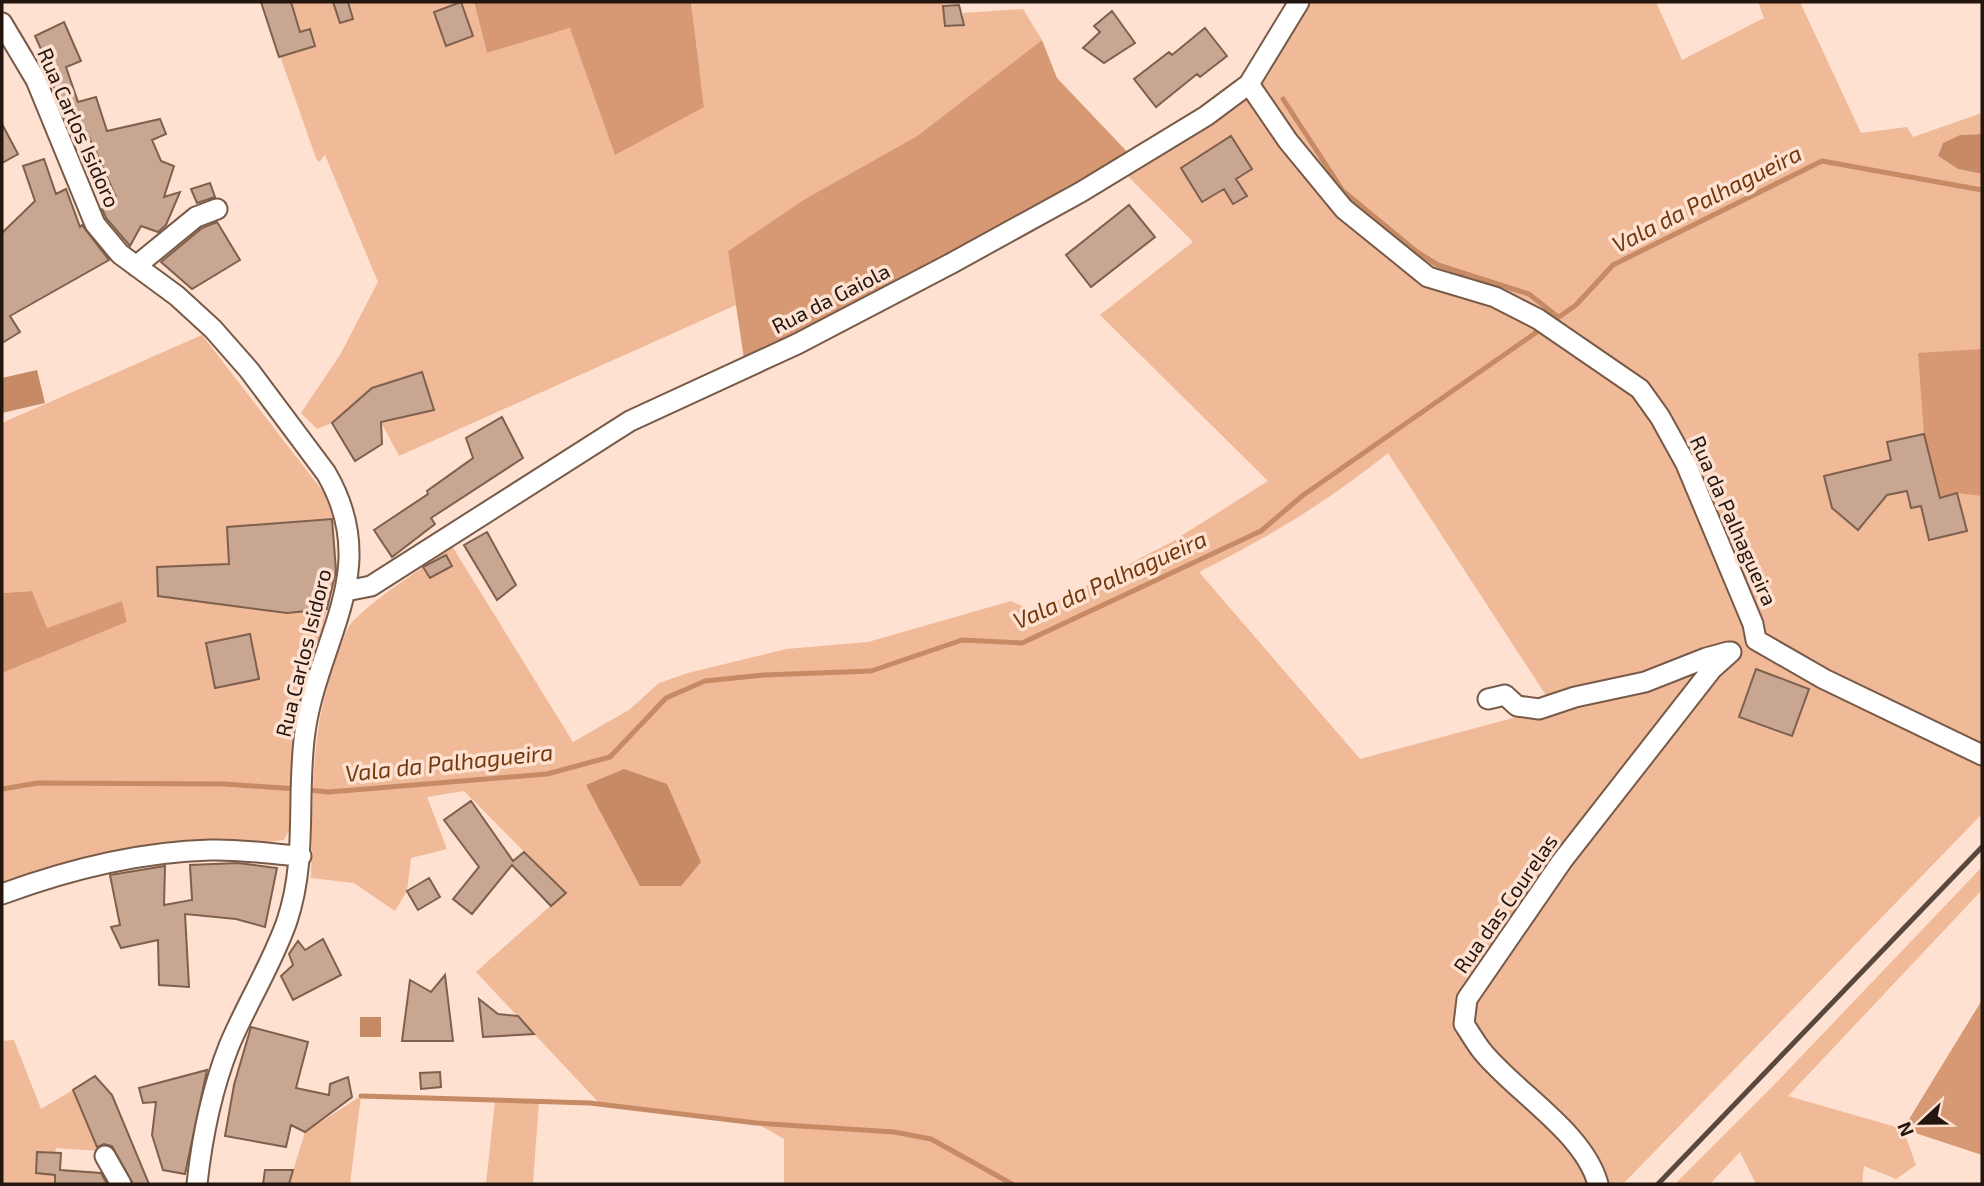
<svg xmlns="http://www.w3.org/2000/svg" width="1984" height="1186" viewBox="0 0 1984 1186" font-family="'Exo 2',sans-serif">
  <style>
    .green { fill: #f0b998 }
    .forest { fill: #d69974 }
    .water { fill: #c68a65 }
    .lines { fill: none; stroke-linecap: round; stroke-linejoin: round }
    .stream { stroke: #c68a65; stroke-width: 5 }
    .building { fill: #c8a692; stroke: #7e604d; stroke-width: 2 }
    .minor-casing { stroke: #785a48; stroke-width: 23 }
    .minor { stroke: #fff; stroke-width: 19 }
    .rail { stroke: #59483e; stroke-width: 5 }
    .labels { text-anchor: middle; stroke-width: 7; stroke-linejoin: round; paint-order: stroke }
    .street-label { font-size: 21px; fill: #23160f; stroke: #fee1d0 }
    .water-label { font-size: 23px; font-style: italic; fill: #71380d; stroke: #fee1d0 }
  </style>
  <rect width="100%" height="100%" fill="#fee1d0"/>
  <path class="green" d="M 261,2 L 474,2 L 487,53 L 570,28 L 704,107 L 691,2 L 943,2 L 945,26 L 963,25 L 963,13 L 1023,9 L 1042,40 L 917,136 L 805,199 L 728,251 L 736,305 L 399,456 L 381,422 L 434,410 L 422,372 L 372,388 L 332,423 L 317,429 L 301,413 L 340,355 L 378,282 L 325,155 L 319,162 L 316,158 Z
    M 1299,2 L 1656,2 L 1682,60 L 1764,18 L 1758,2 L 1800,2 L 1861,133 L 1907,127 L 1913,137 L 1982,113 L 1982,134 L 1960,135 L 1943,143 L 1938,156 L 1958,169 L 1982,174 L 1982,814 L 1623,1184 L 1598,1184 L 1595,1173 L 1482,1051 L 1467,999 L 1730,652 L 1551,703 L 1388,453 C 1326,503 1270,536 1199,572 L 1360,759 L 1710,665 L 1521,903 L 1457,1003 L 1453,1028 L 1480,1060 L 1583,1164 L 1591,1184 L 784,1184 L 784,1139 L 756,1123 L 601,1105 L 476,972 L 565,893 L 464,791 L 427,797 L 447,849 L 411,858 L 407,891 L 395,911 L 354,883 L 311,878 C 313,799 309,726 339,650 C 343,641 346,628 353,621 C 381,593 420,571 452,546 L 573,742 L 629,710 L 659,683 L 688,673 L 786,649 L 868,642 L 1011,601 L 1035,612 L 1170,543 L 1268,481 L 1100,315 L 1193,242 L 1120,168 L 1248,85 Z
    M 202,335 L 325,494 L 333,519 L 337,573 L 292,742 L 289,831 L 284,840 L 213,848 L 2,893 L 2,673 L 127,622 L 122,601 L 47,628 L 32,591 L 2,593 L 2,423 Z
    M 1982,867 L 1982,890 L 1788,1096 L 1903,1129 L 1916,1165 L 1896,1179 L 1864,1166 L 1862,1184 L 1756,1184 L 1740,1152 L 1710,1184 L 1675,1184 L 1773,1086 Z
    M 14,1040 L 41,1109 L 73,1090 L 99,1151 L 56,1148 L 55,1153 L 37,1152 L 36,1173 L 60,1170 L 57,1184 L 2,1184 L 2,1041 Z
    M 361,1096 L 350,1184 L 289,1184 L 305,1132 Z
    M 495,1101 L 539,1101 L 533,1184 L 486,1184 Z"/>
  <path class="forest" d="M 474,2 L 691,2 L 704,107 L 615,155 L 570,28 L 487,53 Z
    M 1042,40 L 1057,78 L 1134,159 L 745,366 L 728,251 L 805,199 L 917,136 Z
    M 1982,349 L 1982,496 L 1957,493 L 1940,498 L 1924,434 L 1918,353 Z
    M 32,591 L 47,628 L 122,601 L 127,622 L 2,673 L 2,593 Z
    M 1982,1000 L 1982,1155 L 1903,1129 Z"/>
  <path class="water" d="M 1982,134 L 1982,174 L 1958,169 L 1938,156 L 1943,143 L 1960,135 Z
    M 37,370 L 45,403 L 2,413 L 2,378 Z
    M 624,769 L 667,784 L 701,862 L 681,886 L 640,886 L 586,785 Z
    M 360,1017 L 381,1017 L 381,1037 L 360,1037 Z"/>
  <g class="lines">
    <path class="stream" d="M 1283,99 L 1343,191 L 1417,252 L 1438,265 L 1529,294 L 1558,317
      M 1552,322 L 1576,305 L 1613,265 L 1822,161 L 1982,190
      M 2,789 L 38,783 L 224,784 L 297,789
      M 307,790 L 329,792 L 547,774 L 610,757 L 666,698 L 705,681 L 764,675 L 871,671 L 962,640 L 1022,643 L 1261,531 L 1302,496 L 1544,327
      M 361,1096 L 590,1103 L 756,1123 L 894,1132 L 931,1139 L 1012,1184"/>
  </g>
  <path class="building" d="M 261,2 L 291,2 L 300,32 L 310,29 L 315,46 L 279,57 Z
    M 333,2 L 348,2 L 353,19 L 340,23 Z
    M 461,2 L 473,36 L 446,46 L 434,12 Z
    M 959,5 L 964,25 L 945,26 L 943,6 Z
    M 1112,11 L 1135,43 L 1104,63 L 1083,48 L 1100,32 L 1094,26 Z
    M 64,22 L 81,61 L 66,67 L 78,102 L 96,97 L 107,131 L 160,119 L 166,134 L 152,140 L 161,161 L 174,166 L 164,197 L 180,192 L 166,225 L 158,232 L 141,226 L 130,246 L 106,218 L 102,209 L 116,197 L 89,137 L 74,142 L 51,79 L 54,78 L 35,36 Z
    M 1205,28 L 1227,56 L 1200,77 L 1197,74 L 1156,107 L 1134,79 L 1169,52 L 1172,55 Z
    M 2,124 L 18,154 L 2,163 Z
    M 1231,136 L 1252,169 L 1236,179 L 1247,196 L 1233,204 L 1224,189 L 1202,202 L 1181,168 Z
    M 44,159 L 56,194 L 66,189 L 80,227 L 82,225 L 109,260 L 10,316 L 20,332 L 2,343 L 2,233 L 35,201 L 23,166 Z
    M 210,183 L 215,197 L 197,203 L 191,189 Z
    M 1129,205 L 1155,237 L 1091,287 L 1066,255 Z
    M 217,222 L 240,260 L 192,289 L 161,262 L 202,228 Z
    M 422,372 L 434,410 L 381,422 L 382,444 L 355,461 L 332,423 L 372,388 Z
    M 502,417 L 523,458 L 431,518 L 435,524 L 392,557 L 374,530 L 428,494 L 427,491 L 473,458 L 466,438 Z
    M 1924,434 L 1940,498 L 1957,493 L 1967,531 L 1929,540 L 1921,506 L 1911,508 L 1907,491 L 1887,495 L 1858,530 L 1832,508 L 1824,476 L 1891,460 L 1887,442 Z
    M 332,519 L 336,571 L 327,609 L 287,613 L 158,596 L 157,567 L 229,564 L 227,527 Z
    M 487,532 L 516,585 L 497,600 L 464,545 Z
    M 446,555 L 452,566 L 430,578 L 423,567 Z
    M 250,634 L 259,679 L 215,688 L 206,643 Z
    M 1756,669 L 1809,689 L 1792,736 L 1739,717 Z
    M 471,801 L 513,861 L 524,852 L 566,893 L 551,906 L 512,865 L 472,914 L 453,899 L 479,867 L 444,820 Z
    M 238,863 L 277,868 L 265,927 L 236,919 L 185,914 L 189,987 L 159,985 L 158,940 L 121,948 L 111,927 L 120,925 L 110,875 L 165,866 L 164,905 L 192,900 L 190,865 Z
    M 429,878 L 440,897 L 418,910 L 407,891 Z
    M 323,939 L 341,975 L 293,1000 L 281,976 L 293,965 L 289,954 L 298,941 L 305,950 Z
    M 445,975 L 453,1041 L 402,1041 L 410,980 L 431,992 Z
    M 479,999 L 498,1014 L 518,1016 L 534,1034 L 483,1037 Z
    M 251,1027 L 308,1042 L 296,1088 L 329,1095 L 330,1084 L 348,1077 L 352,1097 L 305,1132 L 291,1125 L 286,1147 L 225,1136 L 234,1085 Z
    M 207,1070 L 185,1174 L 163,1170 L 152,1135 L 156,1102 L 143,1103 L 139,1088 Z
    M 440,1072 L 441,1087 L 421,1089 L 420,1073 Z
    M 95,1076 L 112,1095 L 149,1184 L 133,1184 L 112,1146 L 104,1144 L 97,1147 L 73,1090 Z
    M 37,1152 L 61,1153 L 60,1170 L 101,1173 L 107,1184 L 55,1184 L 55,1175 L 36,1173 Z
    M 265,1170 L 293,1170 L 289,1184 L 263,1184 Z"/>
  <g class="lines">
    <g class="minor-casing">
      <path id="minor" d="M 2,23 L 36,80 L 95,224 L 120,254 L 177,296 L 213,329 L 249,370 L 326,473 C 383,570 318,638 305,732 C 296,796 308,858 287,921 C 272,964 247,1003 229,1046 C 212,1089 202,1138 197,1184
        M 1249,84 L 1288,141 L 1344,209 L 1428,277 L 1495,297 L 1538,319 L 1640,389 L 1660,417 L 1686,464 L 1753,624 L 1756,640 L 1824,679 L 1982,755
        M 136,266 L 196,217 L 217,209
        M 346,591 L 371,586 L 630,421 L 797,344 L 952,263 L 1081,192 L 1206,116 L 1249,84 L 1299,2
        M 1488,699 L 1505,695 L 1517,706 L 1539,709 L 1575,697 L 1645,682 L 1706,658 L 1728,652
        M 2,894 C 70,869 138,852 210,850 C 240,849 271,854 301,856
        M 105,1156 L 121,1184
        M 1598,1184 C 1584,1132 1515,1092 1482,1051 C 1475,1042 1470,1033 1464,1024 L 1467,999 L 1562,861 L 1712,669 L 1731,652"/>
    </g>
    <use href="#minor" class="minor"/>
    <path class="rail" d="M 1658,1184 L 1982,847"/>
  </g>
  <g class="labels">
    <g class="street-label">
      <text transform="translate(78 128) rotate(66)" y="7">Rua Carlos Isidoro</text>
      <text transform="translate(831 299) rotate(-27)" y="7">Rua da Gaiola</text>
      <text transform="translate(1733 521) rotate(66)" y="7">Rua da Palhagueira</text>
      <text transform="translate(304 653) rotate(-76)" y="7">Rua Carlos Isidoro</text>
      <text transform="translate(1506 904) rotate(-55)" y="7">Rua das Courelas</text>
    </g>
    <g class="water-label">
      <text transform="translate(1707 199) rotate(-27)" y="8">Vala da Palhagueira</text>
      <text transform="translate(1110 580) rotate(-24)" y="8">Vala da Palhagueira</text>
      <text transform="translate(449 763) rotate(-6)" y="8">Vala da Palhagueira</text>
    </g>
  </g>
  <rect width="1984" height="1186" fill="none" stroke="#23160f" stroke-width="7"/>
  <g transform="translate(1921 1123) rotate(248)" stroke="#fee1d0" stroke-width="5" paint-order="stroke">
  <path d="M0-5L12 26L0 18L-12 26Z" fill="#23160f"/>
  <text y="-10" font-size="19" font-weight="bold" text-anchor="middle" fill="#23160f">N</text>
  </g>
</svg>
